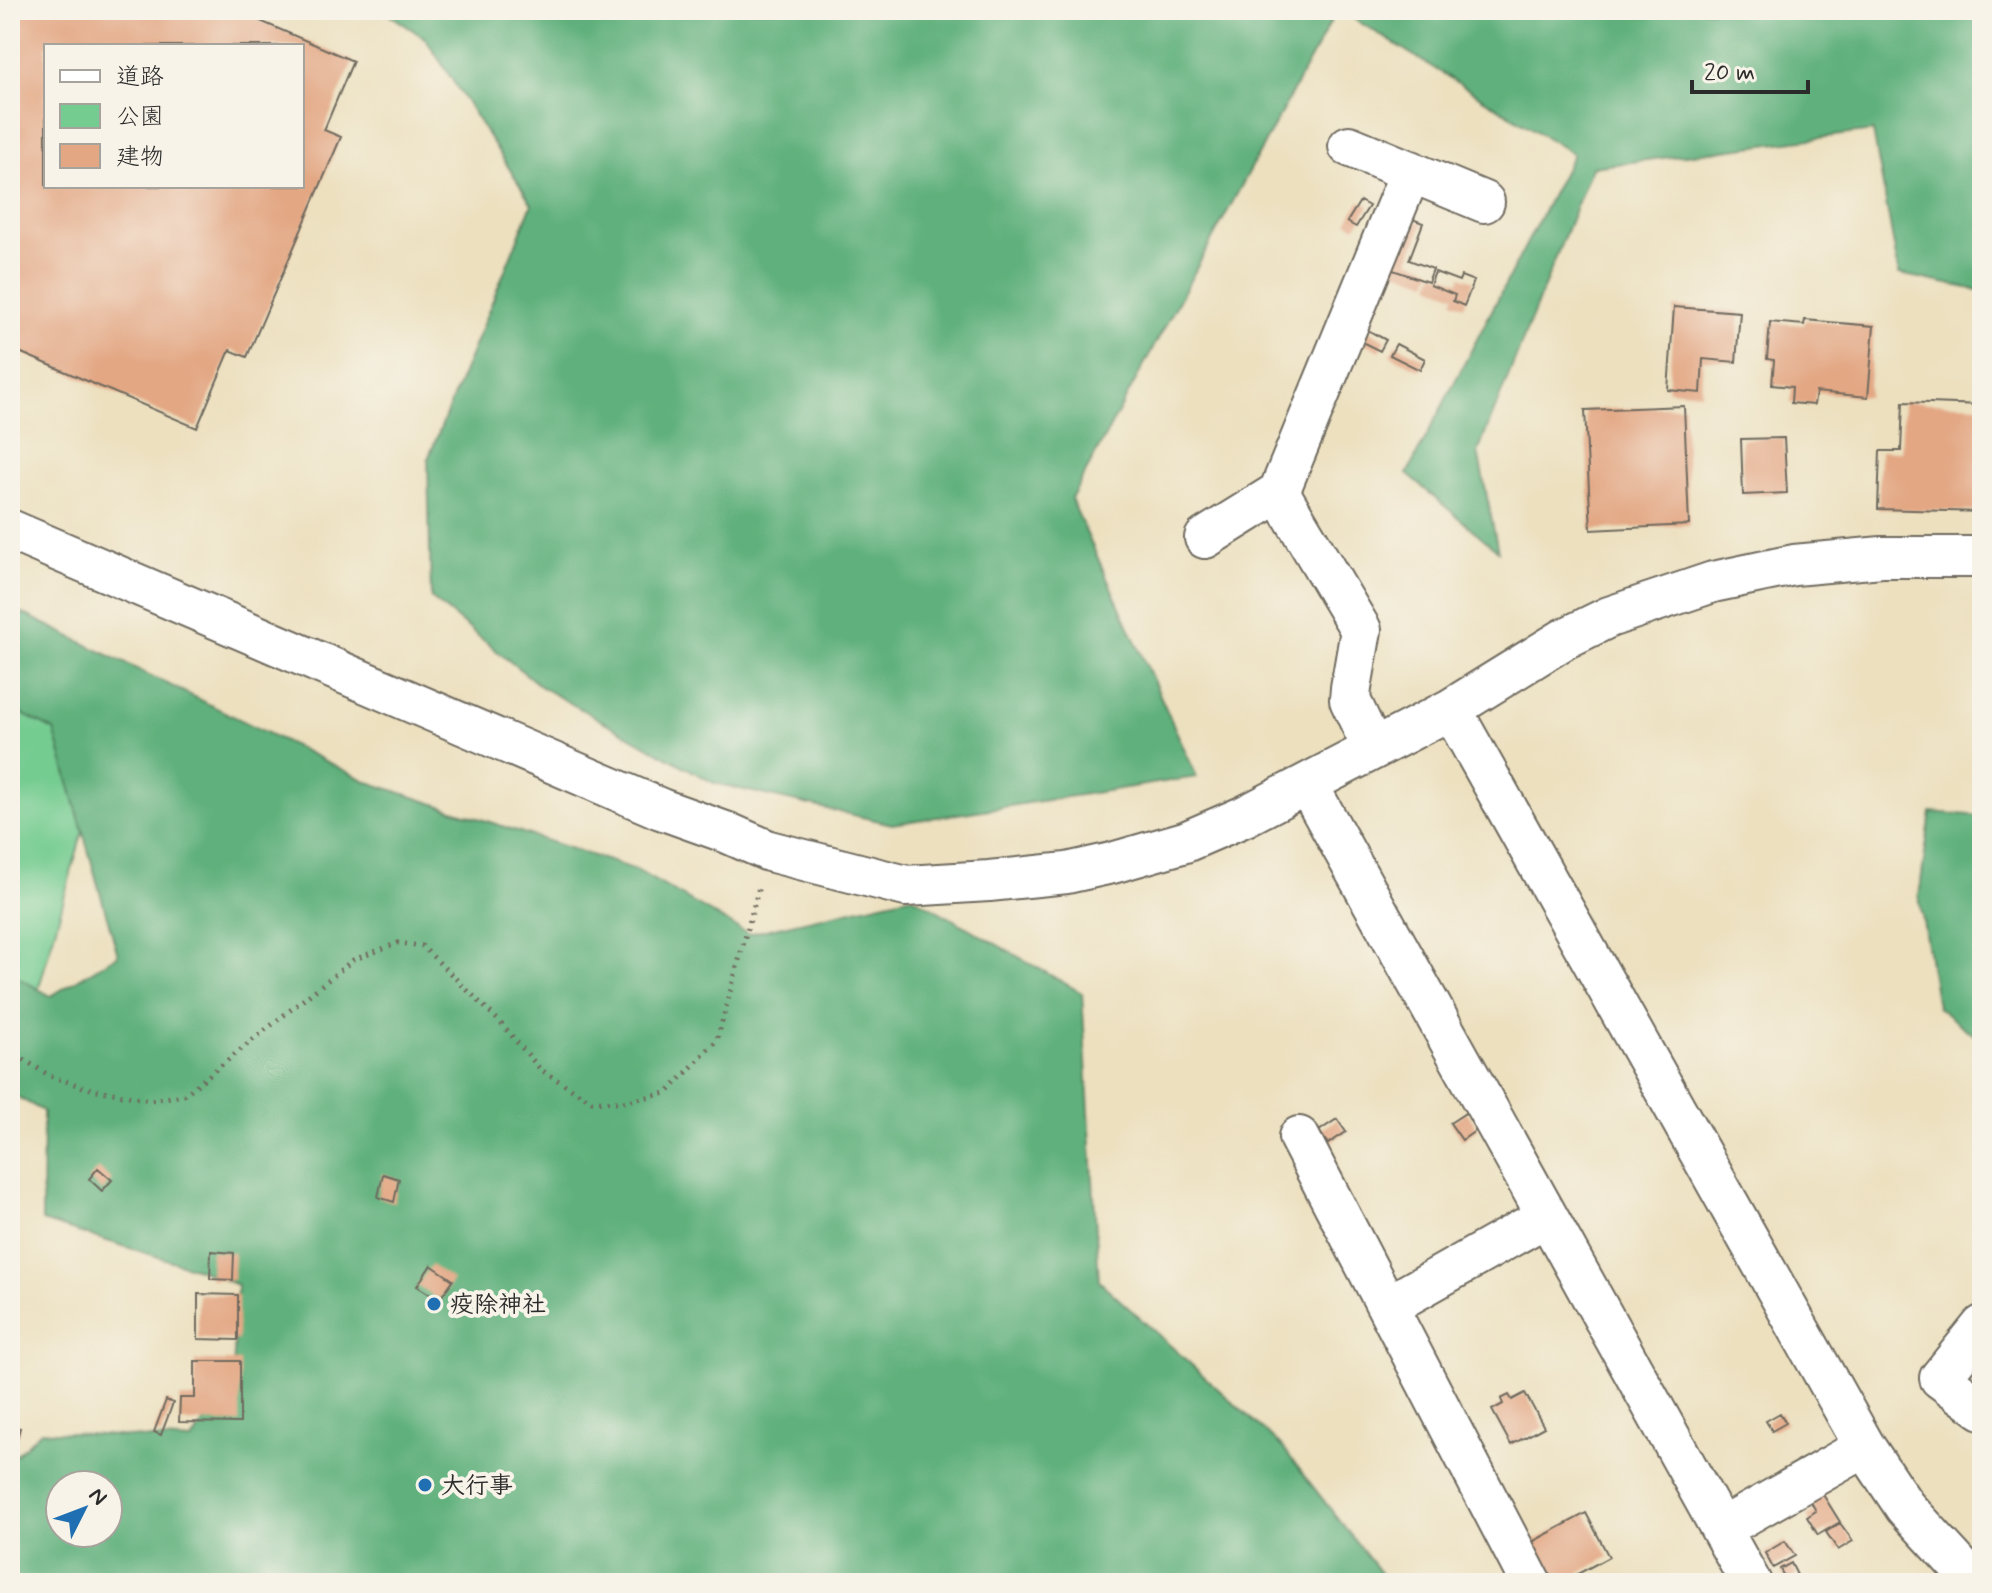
<svg xmlns="http://www.w3.org/2000/svg" width="1992" height="1593" viewBox="0 0 1992 1593" font-family="Mynerve,'Klee One',sans-serif">
  <style>
    .green { fill: #74cc91; stroke: #507c5e; stroke-width: 2 }
    .forest { fill: #5fb07b; stroke: #456e53; stroke-width: 2; fill-rule: evenodd }
    .building { fill: #e3a784; fill-rule: evenodd }
    .lines { fill: none; stroke-linecap: round; stroke-linejoin: round }
    .minor-casing { stroke: #6f6a5f; stroke-width: 44 }
    .path { stroke: #6f6a5f; stroke-width: 5; stroke-dasharray: 2 6; stroke-linecap: butt }
    .minor { stroke: #fff; stroke-width: 40 }
    .poi-dot { fill: #1f6fb2; stroke: #f7f3e8; stroke-width: 3 }
    .labels { text-anchor: middle; stroke-width: 8; stroke-linejoin: round; paint-order: stroke }
    .poi-label { font-size: 24px; font-weight: bold; fill: #2b2b2b; stroke: #f7f3e8; text-anchor: start }
  </style>
  <rect width="100%" height="100%" fill="#f7f3e8"/>
  <filter id="ink" filterUnits="userSpaceOnUse"><feTurbulence type="fractalNoise" baseFrequency=".0125" numOctaves="2"/><feDisplacementMap in="SourceGraphic" scale="16" xChannelSelector="R" yChannelSelector="G"/><feConvolveMatrix kernelMatrix="1 2 1 2 8 2 1 2 1" color-interpolation-filters="sRGB"/></filter>
  <filter id="wash" filterUnits="userSpaceOnUse"><feTurbulence type="fractalNoise" baseFrequency=".006" numOctaves="4" result="noise"/><feDisplacementMap in="SourceGraphic" scale="32" xChannelSelector="R" yChannelSelector="G"/><feGaussianBlur stdDeviation="1.8" result="paint"/><feColorMatrix in="noise" values="0 0 0 0 0 0 0 0 0 0 0 0 0 0 0 0 0 1.4 0 .05"/><feComposite in="paint" operator="in"/></filter>
  <g filter="url(#wash)">
    <rect width="100%" height="100%" fill="#ece0bf"/>
    <path class="green" d="M 10,622 L 124,684 L 26,1034 L 10,1023 Z"/>
    <path class="forest" d="M 383,10 L 1337,10 L 1071,499 L 1197,777 L 892,824 L 714,783 L 543,688 L 431,598 L 428,459 L 532,204 L 426,39 Z
      M 1340,10 L 1982,10 L 1982,291 L 1899,274 L 1873,131 L 1592,167 L 1478,452 L 1498,551 L 1407,474 L 1573,154 Z
      M 10,607 L 368,782 L 636,870 L 748,934 L 912,896 L 1082,993 L 1099,1281 L 1282,1447 L 1388,1583 L 10,1583 L 10,1461 L 41,1431 L 192,1441 L 233,1376 L 237,1285 L 201,1270 L 42,1221 L 43,1111 L 10,1093 L 10,973 L 51,996 L 118,955 L 54,730 L 10,708 ZM 60,1485 L 108,1485 L 108,1533 L 60,1533 Z
      M 1931,812 L 1982,816 L 1982,1041 L 1937,1007 L 1919,896 Z"/>
    <g id="blocks">
      <path class="building" d="M 10,10 L 235,10 L 353,61 L 324,130 L 341,137 L 247,357 L 230,350 L 197,428 L 10,348 ZM 46,46 L 302,46 L 302,186 L 46,186 Z
        M 1360,201 L 1369,206 L 1356,227 L 1347,222 Z
        M 1407,217 L 1423,223 L 1409,260 L 1433,269 L 1428,282 L 1387,268 Z
        M 1435,272 L 1459,281 L 1461,276 L 1474,281 L 1464,306 L 1453,301 L 1455,295 L 1430,285 Z
        M 1674,307 L 1740,312 L 1736,362 L 1703,359 L 1701,393 L 1668,390 Z
        M 1805,320 L 1874,326 L 1868,397 L 1816,392 L 1814,405 L 1791,403 L 1792,387 L 1772,385 L 1774,360 L 1767,359 L 1770,322 L 1804,325 Z
        M 1364,328 L 1386,340 L 1380,351 L 1358,340 Z
        M 1396,344 L 1425,359 L 1420,370 L 1390,355 Z
        M 1903,402 L 1982,405 L 1982,512 L 1878,509 L 1880,451 L 1901,451 Z
        M 1684,406 L 1689,525 L 1591,530 L 1585,410 Z
        M 1784,438 L 1787,493 L 1743,495 L 1741,439 Z
        M 1467,1112 L 1478,1129 L 1462,1140 L 1450,1123 Z
        M 1337,1119 L 1346,1132 L 1328,1144 L 1319,1131 Z
        M 98,1168 L 112,1180 L 102,1191 L 89,1179 Z
        M 383,1174 L 399,1179 L 394,1202 L 378,1197 Z
        M 211,1251 L 234,1253 L 233,1280 L 210,1279 Z
        M 431,1265 L 453,1280 L 439,1300 L 417,1286 Z
        M 198,1294 L 238,1295 L 238,1340 L 198,1339 Z
        M 195,1361 L 240,1361 L 240,1423 L 179,1422 L 180,1398 L 195,1398 Z
        M 1525,1393 L 1544,1427 L 1511,1445 L 1492,1410 L 1503,1404 L 1501,1399 L 1509,1395 L 1512,1400 Z
        M 166,1400 L 173,1403 L 161,1435 L 154,1432 Z
        M 1780,1413 L 1786,1423 L 1772,1431 L 1766,1421 Z
        M 10,1425 L 20,1428 L 11,1460 L 10,1460 Z
        M 1822,1493 L 1840,1522 L 1818,1535 L 1807,1517 L 1816,1511 L 1810,1500 Z
        M 1586,1513 L 1609,1557 L 1561,1583 L 1554,1583 L 1532,1542 Z
        M 1840,1523 L 1853,1541 L 1838,1550 L 1826,1532 Z
        M 1785,1541 L 1795,1556 L 1773,1568 L 1765,1553 Z
        M 1791,1563 L 1797,1575 L 1786,1581 L 1780,1569 Z"/>
    </g>
  </g>
  <g filter="url(#ink)">
    <use href="#blocks" fill-opacity="0" stroke="#6f6a5f" stroke-width="2"/>
    <g class="lines">
      <g class="minor-casing">
        <path id="minor" d="M 1349,146 L 1484,202
          M 10,530 L 661,809 L 728,833 L 769,851 L 906,886 L 989,881 L 1067,873 L 1112,863 L 1185,842 L 1245,816 L 1451,709 L 1564,639 L 1609,617 L 1713,582 L 1794,565 L 1882,557 L 1982,557
          M 1205,538 L 1279,492
          M 1451,709 L 1865,1447 L 1905,1507 L 1975,1583
          M 1373,749 L 1350,700 L 1351,688 L 1361,630 L 1279,492 L 1411,171
          M 1307,784 L 1751,1583
          M 1299,1137 L 1531,1583
          M 1388,1306 L 1547,1216
          M 1982,1326 L 1940,1378 L 1982,1409
          M 1721,1529 L 1865,1447"/>
      </g>
      <path class="path" d="M 10,1051 L 50,1076 L 86,1088 L 150,1100 L 184,1095 L 353,960 L 398,943 L 422,946 L 498,1020 L 541,1070 L 592,1101 L 623,1102 L 667,1093 L 717,1040 L 759,887"/>
      <use href="#minor" class="minor"/>
    </g>
  </g>
  <g class="poi-dot">
    <circle cx="434" cy="1304" r="8"/>
    <circle cx="425" cy="1485" r="8"/>
  </g>
  <g class="labels">
    <g class="poi-label">
      <text x="450" y="1312">疫除神社</text>
      <text x="441" y="1493">大行事</text>
    </g>
  </g>
  <rect width="1992" height="1593" fill="none" stroke="#f7f3e8" stroke-width="40"/>
  <rect x="44" y="44" width="260" height="144" fill="#f7f3e8" stroke="#a5a39c" stroke-width="2"/>
  <rect x="60" y="70" width="40" height="12" fill="#ffffff" stroke="#a5a39c" stroke-width="2"/>
  <text x="116" y="84" font-size="24" fill="#2b2b2b">道路</text>
  <rect x="60" y="104" width="40" height="24" fill="#74cc91" stroke="#a5a39c" stroke-width="2"/>
  <text x="116" y="124" font-size="24" fill="#2b2b2b">公園</text>
  <rect x="60" y="144" width="40" height="24" fill="#e3a784" stroke="#a5a39c" stroke-width="2"/>
  <text x="116" y="164" font-size="24" fill="#2b2b2b">建物</text>
  <g transform="translate(84 1509) rotate(48)"><circle r="38" fill="#f7f3e8" stroke="#a5a39c" stroke-width="2"/>
  <path d="M0-6L14 30L0 20L-14 30Z" fill="#1f6fb2"/>
  <text y="-12" font-size="22" font-weight="bold" text-anchor="middle" fill="#2b2b2b">N</text>
  </g>
  <path d="M1692 80v12h116v-12" fill="none" stroke="#2b2b2b" stroke-width="4"/>
  <text x="1704" y="80" font-size="24" fill="#2b2b2b" stroke="#f7f3e8" stroke-width="6" paint-order="stroke">20 m</text>
</svg>
